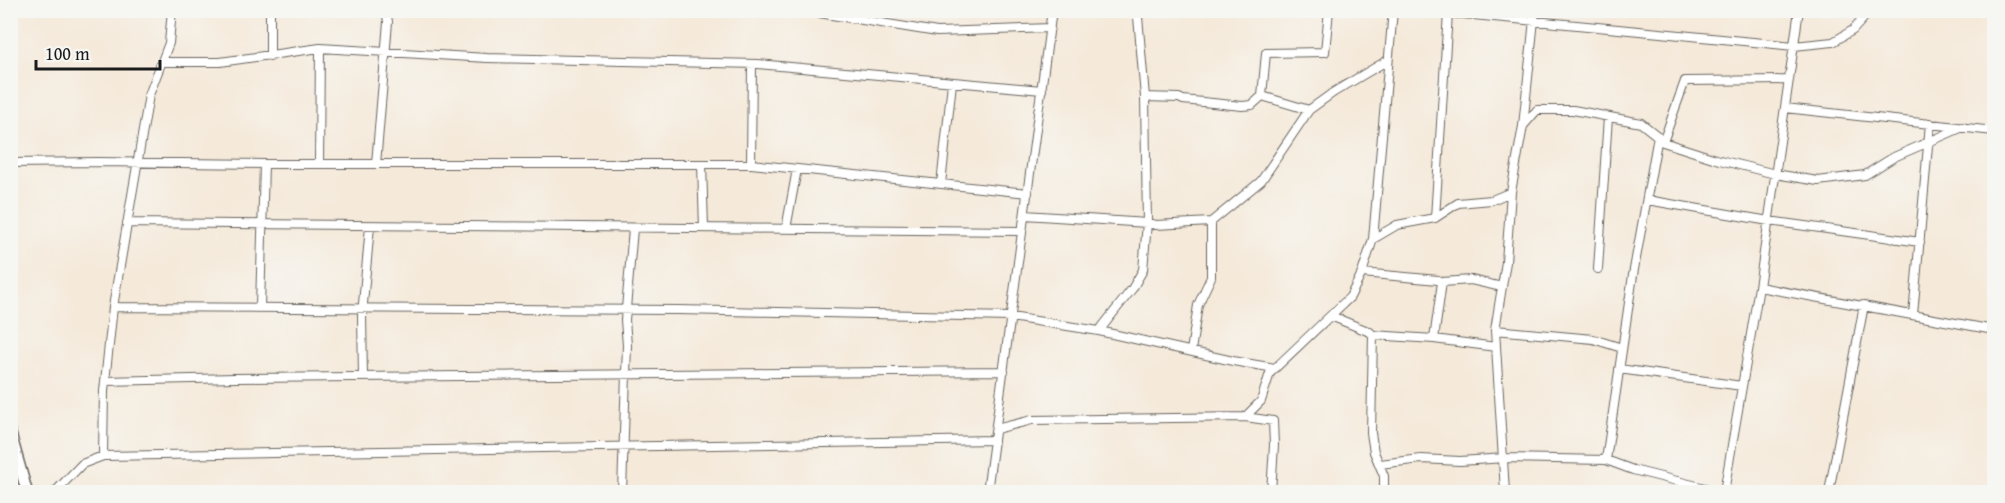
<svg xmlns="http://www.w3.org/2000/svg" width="2005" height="503" viewBox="0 0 2005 503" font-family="'Gentium Book Plus',serif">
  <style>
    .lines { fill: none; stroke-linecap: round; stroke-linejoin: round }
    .street-casing { stroke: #68645e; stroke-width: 10 }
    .secondary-casing { stroke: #68645e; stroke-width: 13 }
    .street { stroke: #fff; stroke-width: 8 }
    .secondary { stroke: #fff; stroke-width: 10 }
  </style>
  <rect width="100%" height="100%" fill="#f6f6f2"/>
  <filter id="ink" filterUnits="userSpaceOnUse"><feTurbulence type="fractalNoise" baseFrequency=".0167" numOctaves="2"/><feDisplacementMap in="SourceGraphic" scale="12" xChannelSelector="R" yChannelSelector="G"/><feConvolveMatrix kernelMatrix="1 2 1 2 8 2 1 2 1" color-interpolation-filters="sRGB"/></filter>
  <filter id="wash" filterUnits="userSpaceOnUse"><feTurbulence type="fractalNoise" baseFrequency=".008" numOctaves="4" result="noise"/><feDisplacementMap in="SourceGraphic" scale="24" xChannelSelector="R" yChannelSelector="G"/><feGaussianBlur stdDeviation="1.35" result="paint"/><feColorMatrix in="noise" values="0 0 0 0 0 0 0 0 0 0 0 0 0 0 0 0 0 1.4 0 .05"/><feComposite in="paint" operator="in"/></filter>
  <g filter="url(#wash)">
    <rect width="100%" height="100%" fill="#f5e9d9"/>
  </g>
  <g filter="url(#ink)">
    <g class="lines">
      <g class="street-casing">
        <path id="street" d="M 270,10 L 270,56
          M 775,10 L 813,12 L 937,32 L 1050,28
          M 1421,10 L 1794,46 L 1833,42 L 1853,30 L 1871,10
          M 162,62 L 220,62 L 320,48 L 487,58 L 758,64 L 1042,90
          M 1789,80 L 1685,81 L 1663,142 L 1716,159 L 1775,174 L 1818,181 L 1865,175 L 1894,157 L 1963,127
          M 1145,97 L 1179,98 L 1183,100 L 1242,106 L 1252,105 L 1262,96
          M 1785,108 L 1994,131
          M 1309,110 L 1262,96 L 1266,53 L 1325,52 L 1329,10
          M 1524,125 L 1537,110 L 1573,110 L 1641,123 L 1660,138
          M 10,163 L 97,162 L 264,164 L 751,164 L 1028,193
          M 319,164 L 320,48
          M 376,164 L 388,22 L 386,10
          M 702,164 L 704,228
          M 751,164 L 752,64
          M 941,184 L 952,83
          M 1647,200 L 1769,221 L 1920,242
          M 1025,215 L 1147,223 L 1156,225 L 1211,222 L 1261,181 L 1309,110 L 1334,92 L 1388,60
          M 1435,218 L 1448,13
          M 127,223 L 1022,231
          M 786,229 L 797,169
          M 1373,239 L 1393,10
          M 1598,269 L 1608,117
          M 1362,273 L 1438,280 L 1442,282 L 1471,280 L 1502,287
          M 1759,287 L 1994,330
          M 113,307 L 679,310 L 1011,317 L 1099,331 L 1233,361 L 1275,368
          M 260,308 L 264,164
          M 1913,315 L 1930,123
          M 1331,316 L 1370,332 L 1373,335 L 1434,339 L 1496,347
          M 1495,330 L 1593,339 L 1622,348
          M 1099,331 L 1132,289 L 1143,270 L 1147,223 L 1145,97 L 1138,17 L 1140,10
          M 1373,335 L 1371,433 L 1374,452 L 1384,476 L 1384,492
          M 1434,339 L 1442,282
          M 1191,351 L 1198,305 L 1211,277 L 1211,222
          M 1619,369 L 1742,386
          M 363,377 L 362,315 L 370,226
          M 105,381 L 235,378 L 1004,371
          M 1245,417 L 1273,421 L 1274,445 L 1271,492
          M 996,429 L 1032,420 L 1245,417 L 1261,401 L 1270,373 L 1350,297 L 1362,273 L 1373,239 L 1397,225 L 1435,218 L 1458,203 L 1492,200 L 1511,192
          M 103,456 L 104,391 L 113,307 L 149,95 L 169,43 L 172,10
          M 1606,460 L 1633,275 L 1658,136
          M 1380,464 L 1421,459 L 1460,461 L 1505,458 L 1606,460 L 1633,470 L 1721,492
          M 55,492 L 82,464 L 103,456 L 994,440
          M 622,492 L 627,345 L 625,320 L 633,229
          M 987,492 L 1052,10
          M 1505,492 L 1495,330 L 1506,262 L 1511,192 L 1523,126 L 1535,10
          M 1724,492 L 1759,287 L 1799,10
          M 1829,492 L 1864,305"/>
      </g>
      <g class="secondary-casing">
        <path id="secondary" d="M 10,432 L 27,492"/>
      </g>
      <use href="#street" class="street"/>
      <use href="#secondary" class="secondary"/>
    </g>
  </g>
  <rect width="2005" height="503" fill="none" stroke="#f6f6f2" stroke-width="36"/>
  <path d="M36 60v9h124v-9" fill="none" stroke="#1c1c1c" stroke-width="3"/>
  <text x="45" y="60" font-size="18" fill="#1c1c1c" stroke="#f6f6f2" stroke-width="4.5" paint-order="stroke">100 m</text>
</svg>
